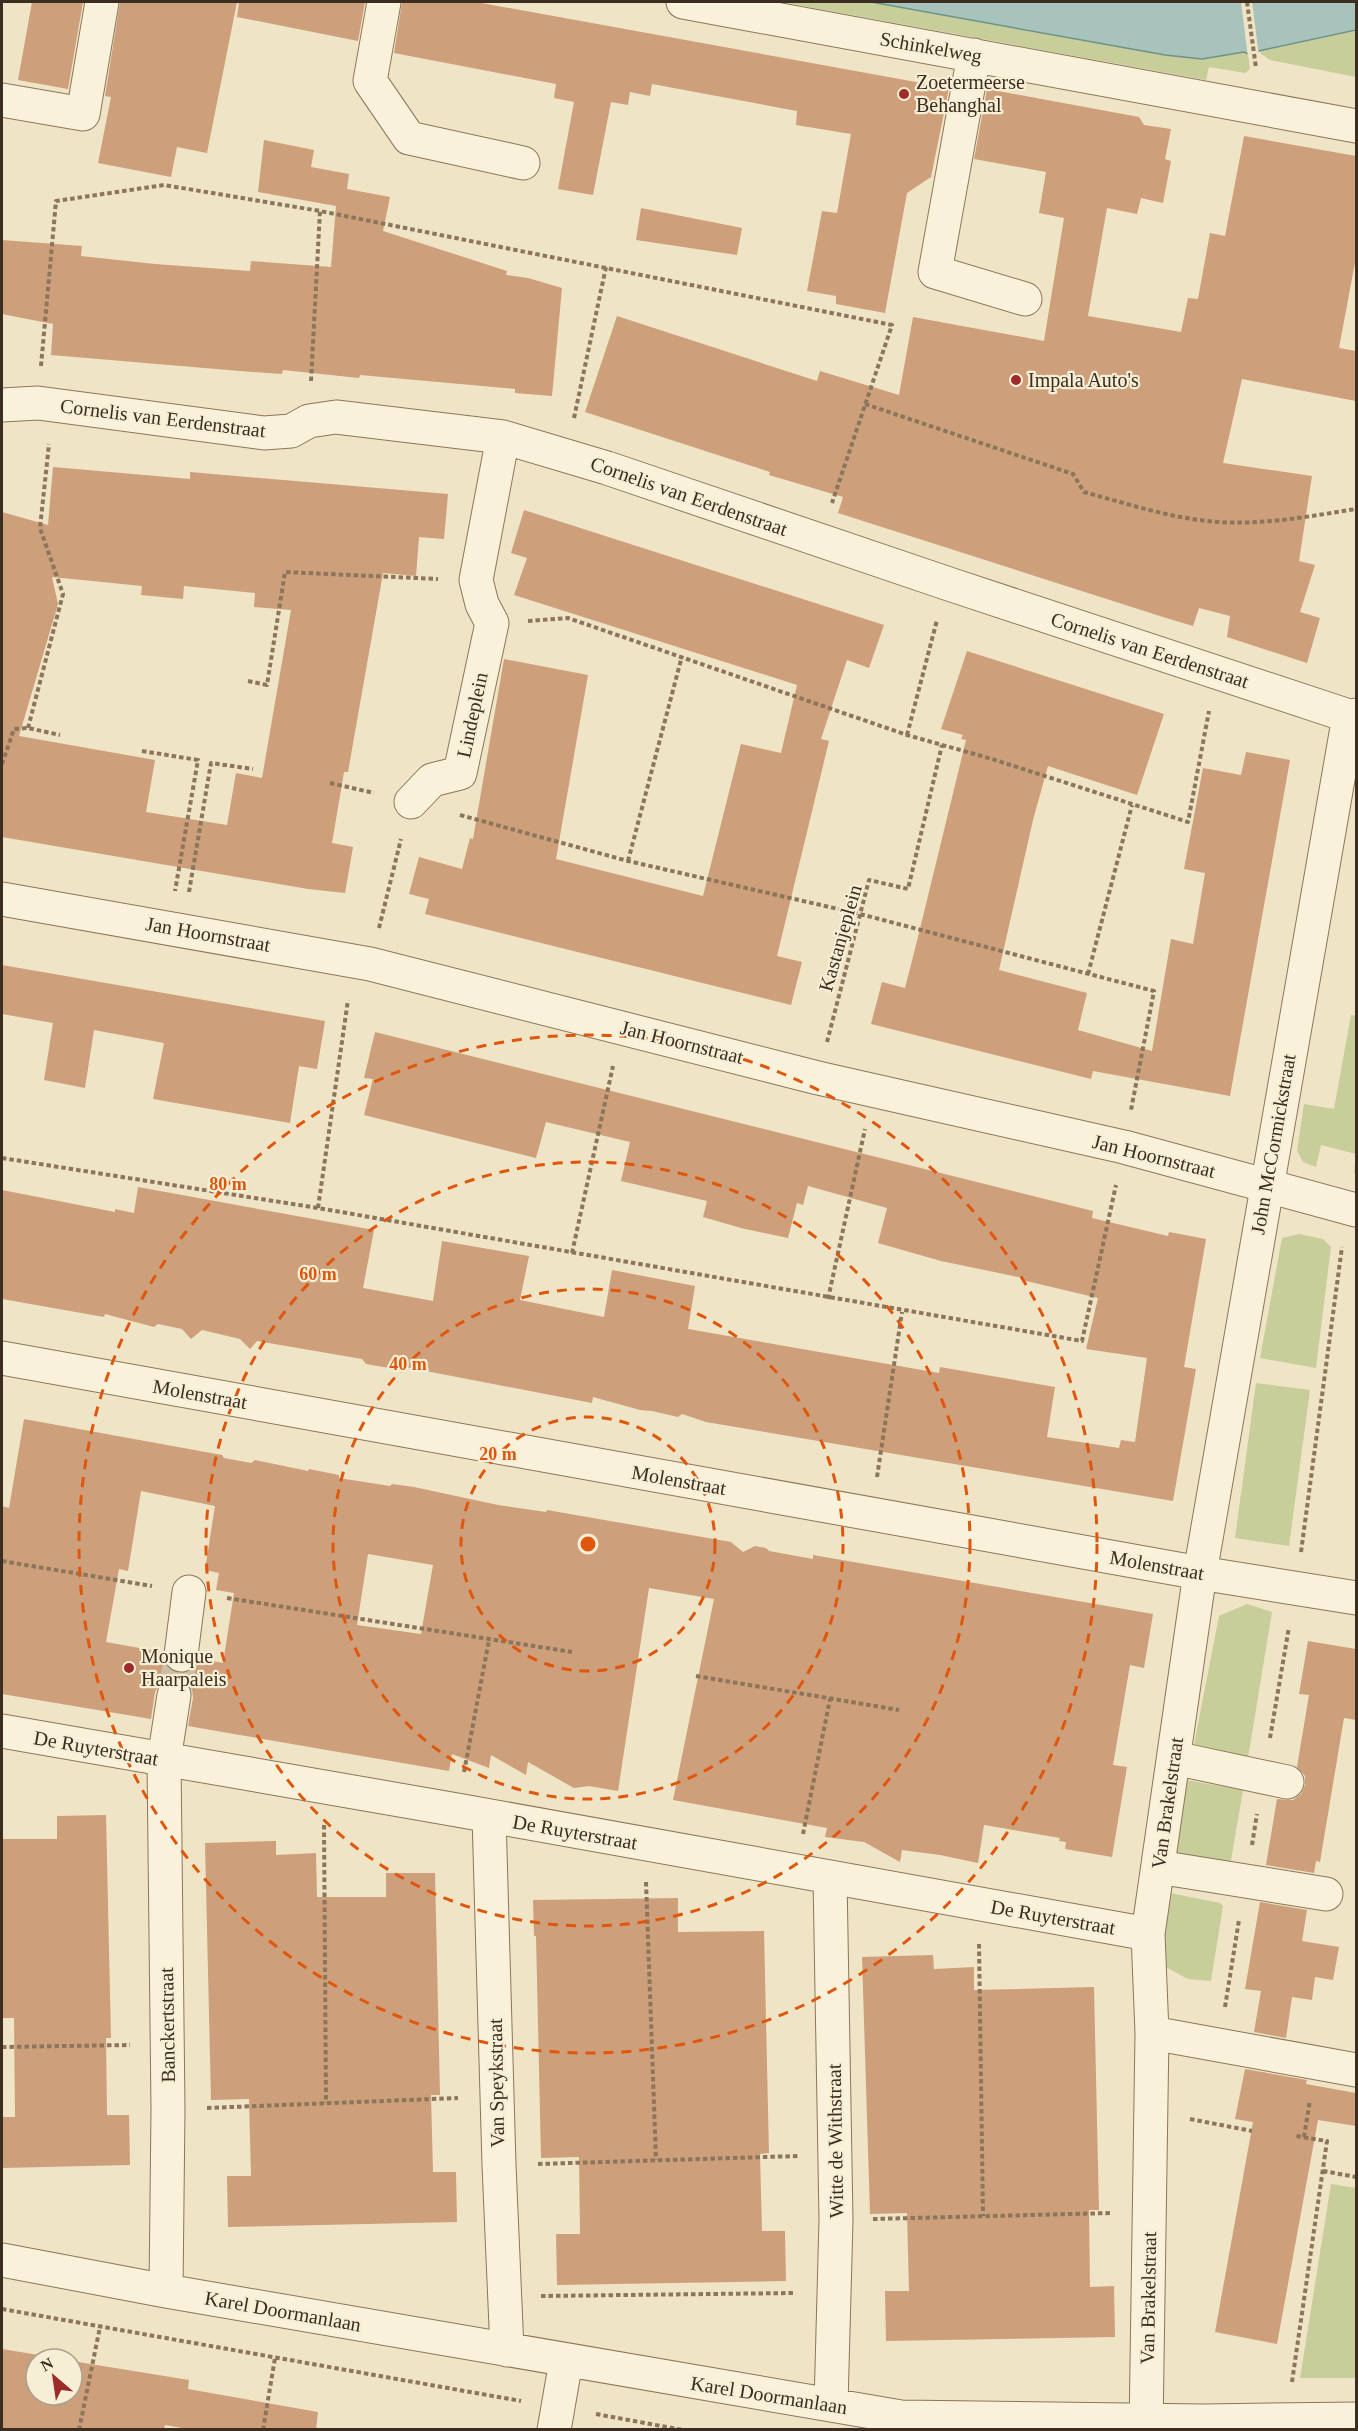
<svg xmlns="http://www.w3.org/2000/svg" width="1358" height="2431" viewBox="0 0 1358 2431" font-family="'Times New Roman',serif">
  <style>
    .green { fill: #c7ce99 }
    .water { fill: #a8c3bb; stroke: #6e928a; stroke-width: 1.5 }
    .pier { fill: #efe4c6 }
    .building { fill: #ce9f7b; fill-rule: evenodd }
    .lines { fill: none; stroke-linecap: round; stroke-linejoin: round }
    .minor-tunnel { stroke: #cbbfa5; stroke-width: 33; stroke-dasharray: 33 16; stroke-linecap: butt }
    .minor-casing { stroke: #8b765b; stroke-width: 35 }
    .path { stroke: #8b765b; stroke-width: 4; stroke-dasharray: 4.5 3; stroke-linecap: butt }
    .minor { stroke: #faf1da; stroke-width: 33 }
    .ring { fill: none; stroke: #df570d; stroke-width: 3; stroke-dasharray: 10 8 }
    .poi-dot { fill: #9c2b2a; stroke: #f7eed6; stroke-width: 2 }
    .labels { text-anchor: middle; stroke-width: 4.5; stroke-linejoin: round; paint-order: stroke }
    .street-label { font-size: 20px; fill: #3b2d1f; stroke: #f7eed6 }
    .poi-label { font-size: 20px; fill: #3b2d1f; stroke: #f7eed6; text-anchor: start }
    .centre { fill: #df570d; stroke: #f7eed6; stroke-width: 3 }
    .ring-label { font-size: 18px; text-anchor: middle; font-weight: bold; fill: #df570d; stroke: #f7eed6; stroke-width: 4.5; stroke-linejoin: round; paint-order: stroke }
  </style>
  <rect width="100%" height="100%" fill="#efe4c6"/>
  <path class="green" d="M 781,2 L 871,2 L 1165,55 L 1202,59 L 1244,52 L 1248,54 L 1250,69 L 1245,73 L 1209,67 L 1206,80 Z
    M 1356,30 L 1356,77 L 1270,60 L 1260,53 L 1263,50 Z
    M 1351,1015 L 1356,1016 L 1356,1173 L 1354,1173 L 1356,1154 L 1321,1145 L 1316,1167 L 1303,1162 L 1297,1151 L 1304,1104 L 1334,1109 Z
    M 1299,1234 L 1323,1239 L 1331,1247 L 1316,1368 L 1260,1358 L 1282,1238 Z
    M 1256,1383 L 1310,1390 L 1289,1546 L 1235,1538 Z
    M 1247,1604 L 1272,1612 L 1247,1764 L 1192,1755 L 1219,1616 Z
    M 1186,1780 L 1243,1790 L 1230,1866 L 1172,1858 Z
    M 1170,1893 L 1220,1903 L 1223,1906 L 1211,1981 L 1188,1979 L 1160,1964 Z
    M 1331,2184 L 1356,2188 L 1356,2378 L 1300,2378 Z"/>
  <path class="water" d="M 871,2 L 1356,2 L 1356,30 L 1263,50 L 1248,54 L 1244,52 L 1202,59 L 1165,55 Z"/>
  <path class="pier" d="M 1241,2 L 1252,2 L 1259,56 L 1248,57 Z"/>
  <path class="building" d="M 32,2 L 83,2 L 68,89 L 18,80 Z
    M 120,2 L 237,2 L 207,153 L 177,147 L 171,177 L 98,163 L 111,97 L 105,96 Z
    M 239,2 L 365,2 L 358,41 L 237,17 Z
    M 402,2 L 476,2 L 949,88 L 931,177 L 907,193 L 885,313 L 836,304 L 836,296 L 807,291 L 822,211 L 837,213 L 851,134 L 796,125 L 797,111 L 652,84 L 650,96 L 630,92 L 628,105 L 611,102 L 593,195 L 558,189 L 574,102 L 554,98 L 556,84 L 394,53 Z
    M 987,89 L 1139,117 L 1144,125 L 1171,129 L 1165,159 L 1171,161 L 1163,203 L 1141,198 L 1137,214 L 1107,208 L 1088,316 L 1181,332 L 1188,298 L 1198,299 L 1210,233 L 1225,236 L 1244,136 L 1356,156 L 1356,257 L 1339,348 L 1356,351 L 1356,401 L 1242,379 L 1223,463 L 1312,476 L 1299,561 L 1315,565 L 1300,612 L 1320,618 L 1307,663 L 1227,637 L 1230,616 L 1199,608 L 1193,626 L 1163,617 L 838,513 L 843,497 L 769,475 L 770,472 L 585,412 L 617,316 L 817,381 L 820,371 L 899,395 L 913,317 L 1044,341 L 1064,218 L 1039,213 L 1046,172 L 974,159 Z
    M 264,140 L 314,150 L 311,167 L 349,174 L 347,189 L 390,197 L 383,231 L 507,271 L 506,275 L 528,278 L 562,288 L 552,396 L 515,393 L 515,389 L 360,375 L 359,378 L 283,370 L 282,374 L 240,371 L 51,355 L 53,324 L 2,314 L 2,240 L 82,246 L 81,256 L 155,264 L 250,271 L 251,261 L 331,267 L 336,206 L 258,192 Z
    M 641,208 L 742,228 L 737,255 L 636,240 Z
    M 53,467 L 190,479 L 190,472 L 448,494 L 444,539 L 419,537 L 416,576 L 383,573 L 348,772 L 344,772 L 332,843 L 353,847 L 345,893 L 308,889 L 2,837 L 2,512 L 48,525 ZM 52,577 L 142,586 L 141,595 L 183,599 L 184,586 L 255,593 L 254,607 L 291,610 L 262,778 L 236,773 L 227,825 L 146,812 L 155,760 L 19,736 L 58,604 Z
    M 524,510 L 884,625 L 869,668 L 847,660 L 821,739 L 829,741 L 777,956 L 802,962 L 791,1005 L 425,914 L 429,899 L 409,894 L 419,857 L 462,869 L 470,838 L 473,839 L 504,659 L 588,675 L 556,859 L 703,896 L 741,744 L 781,753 L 797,685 L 514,595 L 527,558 L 511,553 Z
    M 967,651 L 1164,714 L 1137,795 L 1048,766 L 1033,820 L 999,970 L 1087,993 L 1078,1030 L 1152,1051 L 1171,939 L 1193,944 L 1205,873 L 1184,869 L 1203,768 L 1241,775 L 1246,752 L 1290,760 L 1230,1096 L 1093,1071 L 1091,1079 L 871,1024 L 882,982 L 905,988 L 917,941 L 966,740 L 961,739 L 963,735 L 941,729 Z
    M 2,965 L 325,1021 L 317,1069 L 299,1066 L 290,1123 L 153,1099 L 164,1043 L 94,1030 L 85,1088 L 44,1080 L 53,1023 L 2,1014 Z
    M 375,1032 L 1093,1211 L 1092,1218 L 1168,1236 L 1169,1232 L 1206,1239 L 1184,1367 L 1196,1369 L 1173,1501 L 706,1422 L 682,1414 L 678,1417 L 652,1411 L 640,1410 L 593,1397 L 592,1403 L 405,1367 L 401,1369 L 383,1367 L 366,1364 L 362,1359 L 257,1341 L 250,1349 L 240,1339 L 202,1330 L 191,1339 L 182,1329 L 158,1324 L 154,1327 L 105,1314 L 104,1317 L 2,1299 L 2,1190 L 115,1212 L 115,1209 L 134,1213 L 138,1187 L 374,1230 L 363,1288 L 433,1301 L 442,1241 L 529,1256 L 520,1300 L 604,1317 L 612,1270 L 695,1286 L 688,1329 L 939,1373 L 940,1367 L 1055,1387 L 1047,1437 L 1119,1448 L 1121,1440 L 1135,1442 L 1147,1358 L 1086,1349 L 1098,1298 L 1022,1280 L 1023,1278 L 941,1261 L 878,1243 L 887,1208 L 808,1186 L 803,1205 L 797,1203 L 788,1238 L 741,1228 L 703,1217 L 707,1201 L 621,1181 L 630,1142 L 546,1122 L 536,1158 L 364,1115 L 373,1079 L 364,1078 Z
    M 24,1419 L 222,1455 L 224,1458 L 251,1463 L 255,1460 L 308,1471 L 309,1469 L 339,1475 L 339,1478 L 390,1486 L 392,1484 L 414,1487 L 498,1505 L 546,1512 L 547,1510 L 731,1542 L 743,1552 L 755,1546 L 766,1548 L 769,1551 L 813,1559 L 813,1555 L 1153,1614 L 1144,1668 L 1130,1665 L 1113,1765 L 1127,1767 L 1112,1857 L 1065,1849 L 1066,1842 L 1059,1841 L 1060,1838 L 984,1825 L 978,1863 L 940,1855 L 902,1850 L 900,1862 L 864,1842 L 825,1837 L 827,1828 L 673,1800 L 714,1599 L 649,1588 L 618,1791 L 589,1786 L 574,1788 L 528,1762 L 526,1775 L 491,1755 L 489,1768 L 452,1754 L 449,1771 L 188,1726 L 193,1698 L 192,1689 L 186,1681 L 177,1677 L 167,1678 L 159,1684 L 155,1692 L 151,1719 L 2,1694 L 2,1506 L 9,1508 ZM 141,1491 L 215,1506 L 205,1570 L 219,1573 L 216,1590 L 234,1593 L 223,1663 L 199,1658 L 196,1667 L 189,1672 L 178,1673 L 169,1670 L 164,1663 L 162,1652 L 106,1642 L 119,1569 L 128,1571 ZM 368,1554 L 433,1565 L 421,1634 L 357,1625 Z
    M 1308,1641 L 1356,1649 L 1356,1720 L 1344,1718 L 1320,1862 L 1316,1861 L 1314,1873 L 1266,1865 L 1277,1799 L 1293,1800 L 1301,1794 L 1305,1785 L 1305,1776 L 1297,1767 L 1309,1695 L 1299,1694 Z
    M 106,1815 L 111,2038 L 106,2038 L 107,2115 L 129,2115 L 130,2165 L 2,2168 L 2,2117 L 15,2117 L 14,2018 L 2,2018 L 2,1839 L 57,1839 L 57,1816 Z
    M 276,1841 L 276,1855 L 316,1853 L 317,1897 L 386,1897 L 386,1873 L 435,1873 L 440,2095 L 431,2095 L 433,2172 L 456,2172 L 457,2222 L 228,2227 L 227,2176 L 251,2176 L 249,2099 L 211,2100 L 205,1843 Z
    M 678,1898 L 678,1932 L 764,1931 L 769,2153 L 760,2154 L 762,2231 L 785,2231 L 786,2281 L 557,2285 L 556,2234 L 580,2234 L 579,2157 L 541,2158 L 536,1936 L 534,1936 L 533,1900 Z
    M 1260,1902 L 1307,1910 L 1302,1941 L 1339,1947 L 1333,1980 L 1315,1977 L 1312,2000 L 1292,1997 L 1286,2038 L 1254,2032 L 1261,1991 L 1245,1989 Z
    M 933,1955 L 934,1969 L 974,1967 L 974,1990 L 1094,1987 L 1099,2210 L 1089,2210 L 1090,2287 L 1114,2286 L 1115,2337 L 886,2341 L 885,2291 L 909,2291 L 907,2213 L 870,2214 L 862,1957 Z
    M 1245,2069 L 1307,2080 L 1306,2084 L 1356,2093 L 1356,2126 L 1318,2120 L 1277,2344 L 1215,2332 L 1253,2122 L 1235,2119 Z
    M 2,2349 L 63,2359 L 36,2359 L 36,2395 L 72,2395 L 72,2361 L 189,2380 L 188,2389 L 318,2412 L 316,2430 L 193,2430 L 165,2425 L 164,2430 L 2,2430 Z"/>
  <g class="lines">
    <path class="minor-tunnel" d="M 174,1695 L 181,1655"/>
    <g class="minor-casing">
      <path id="minor" d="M 384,2 L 370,81 L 409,138 L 523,163
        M 683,2 L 1356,126
        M 974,55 L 935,272 L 1025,299
        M 2,100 L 83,114 L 102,2
        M 2,405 L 38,403 L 264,433 L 291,431 L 309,421 L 336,417 L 503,437 L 607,468 L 946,583 L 1349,716 L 1356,715
        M 411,802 L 432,780 L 460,773 L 492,623 L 482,604 L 476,580 L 503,437
        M 2,899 L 370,964 L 818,1078 L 1124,1147 L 1356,1210
        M 2,1358 L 1200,1573 L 1356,1598
        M 181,1655 L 189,1592
        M 2,1731 L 457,1810 L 1148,1934
        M 1174,1758 L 1287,1782
        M 489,1816 L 499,2165 L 507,2350
        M 1158,1867 L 1326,1894
        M 830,1877 L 836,2220 L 831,2405
        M 1152,2033 L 1356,2070
        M 2,2260 L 166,2291 L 901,2417 L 1203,2421 L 1356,2419
        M 166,2291 L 168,2109 L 164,1760 L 174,1695
        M 554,2430 L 566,2361
        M 1146,2430 L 1152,2033 L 1148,1934 L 1200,1573 L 1349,716"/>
    </g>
    <path class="path" d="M 1247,2 L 1256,68
      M 41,366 L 56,201 L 164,185 L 320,211 L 892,325 L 832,503
      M 311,381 L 320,211
      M 865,404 L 1073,474 L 1084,492 C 1128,504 1173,519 1219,522 C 1265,525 1311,516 1356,509
      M 574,418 L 606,267
      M 528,621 L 568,618 L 907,735 L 992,759 L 1188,822 L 1209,711
      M 248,681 L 267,685 L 285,572 L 438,579
      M 28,728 L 63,594 L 40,528 L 49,444
      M 907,735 L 937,620
      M 142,751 L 198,760 L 175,891
      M 2,764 L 14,729 L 28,728 L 60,735
      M 330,783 L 374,793
      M 460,815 L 628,861 L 860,914 L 1154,991 L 1131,1110
      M 628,861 L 682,656
      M 189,892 L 211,763 L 253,769
      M 379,928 L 401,839
      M 1088,974 L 1132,805
      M 827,1042 L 869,880 L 908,889 L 942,745
      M 2,1158 L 318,1208 L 1082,1341 L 1116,1185
      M 318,1208 L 348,1000
      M 572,1253 L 613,1066
      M 828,1299 L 865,1129
      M 877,1477 L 902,1312
      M 1301,1552 L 1342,1247
      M 2,1561 L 152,1586
      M 227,1598 L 572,1652
      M 696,1676 L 899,1710
      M 1270,1738 L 1289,1627
      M 464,1772 L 489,1640
      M 324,1825 L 326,2103
      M 803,1834 L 830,1699
      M 1252,1845 L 1257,1814
      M 646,1882 L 656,2160
      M 979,1944 L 983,2216
      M 1225,2007 L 1239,1920
      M 2,2047 L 130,2045
      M 207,2108 L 458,2098
      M 1190,2119 L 1252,2131
      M 1304,2137 L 1310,2100
      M 538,2164 L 798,2156
      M 1323,2171 L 1356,2177
      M 873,2219 L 1111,2213
      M 541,2296 L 795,2293
      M 2,2309 L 521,2401
      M 1292,2382 L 1327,2141 L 1296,2136
      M 596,2414 L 683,2430
      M 79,2430 L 100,2327
      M 263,2430 L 275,2358"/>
    <use href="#minor" class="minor"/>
  </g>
  <g class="ring">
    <circle cx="588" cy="1544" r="127"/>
    <circle cx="588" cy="1544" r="255"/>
    <circle cx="588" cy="1544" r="382"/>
    <circle cx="588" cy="1544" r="509"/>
  </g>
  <g class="poi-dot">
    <circle cx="904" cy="94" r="6"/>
    <circle cx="1016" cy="380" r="6"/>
    <circle cx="129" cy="1668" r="6"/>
  </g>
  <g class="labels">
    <g class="street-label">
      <text transform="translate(931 47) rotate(10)" y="7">Schinkelweg</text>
      <text transform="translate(163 418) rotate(7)" y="7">Cornelis van Eerdenstraat</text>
      <text transform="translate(689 496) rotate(19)" y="7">Cornelis van Eerdenstraat</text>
      <text transform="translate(1150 650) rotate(18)" y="7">Cornelis van Eerdenstraat</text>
      <text transform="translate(472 715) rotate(-78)" y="7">Lindeplein</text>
      <text transform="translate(208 934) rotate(10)" y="7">Jan Hoornstraat</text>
      <text transform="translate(840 938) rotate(-74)" y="7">Kastanjeplein</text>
      <text transform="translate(682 1042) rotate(14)" y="7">Jan Hoornstraat</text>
      <text transform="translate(1273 1144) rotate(-80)" y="7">John McCormickstraat</text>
      <text transform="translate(1154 1156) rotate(14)" y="7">Jan Hoornstraat</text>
      <text transform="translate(200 1394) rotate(10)" y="7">Molenstraat</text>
      <text transform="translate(679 1480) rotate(10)" y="7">Molenstraat</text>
      <text transform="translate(1157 1565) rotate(10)" y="7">Molenstraat</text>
      <text transform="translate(96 1748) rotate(10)" y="7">De Ruyterstraat</text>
      <text transform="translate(1167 1803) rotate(-82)" y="7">Van Brakelstraat</text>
      <text transform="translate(575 1832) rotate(10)" y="7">De Ruyterstraat</text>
      <text transform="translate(1053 1917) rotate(10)" y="7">De Ruyterstraat</text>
      <text transform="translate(167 2025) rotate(-91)" y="7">Banckertstraat</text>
      <text transform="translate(496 2083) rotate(-91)" y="7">Van Speykstraat</text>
      <text transform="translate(835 2141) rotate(-91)" y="7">Witte de Withstraat</text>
      <text transform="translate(1148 2298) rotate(-89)" y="7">Van Brakelstraat</text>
      <text transform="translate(283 2311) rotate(10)" y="7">Karel Doormanlaan</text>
      <text transform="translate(769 2395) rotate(9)" y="7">Karel Doormanlaan</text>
    </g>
    <g class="poi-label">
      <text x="916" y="89">Zoetermeerse<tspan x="916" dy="23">Behanghal</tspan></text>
      <text x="1028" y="387">Impala Auto's</text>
      <text x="141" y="1663">Monique<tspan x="141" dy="23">Haarpaleis</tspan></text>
    </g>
  </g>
  <circle cx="588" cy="1544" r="9" class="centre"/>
  <g class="ring-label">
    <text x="228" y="1190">80 m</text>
    <text x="318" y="1280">60 m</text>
    <text x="408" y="1370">40 m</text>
    <text x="498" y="1460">20 m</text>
  </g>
  <rect width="1358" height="2431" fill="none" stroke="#3b2d1f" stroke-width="6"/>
  <g transform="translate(54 2377) rotate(331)"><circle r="28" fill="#f7eed6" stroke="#aca18d" stroke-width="1.5"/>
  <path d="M0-4.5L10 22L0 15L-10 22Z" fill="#9c2b2a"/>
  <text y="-9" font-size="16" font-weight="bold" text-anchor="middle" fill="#3b2d1f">N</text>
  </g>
</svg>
